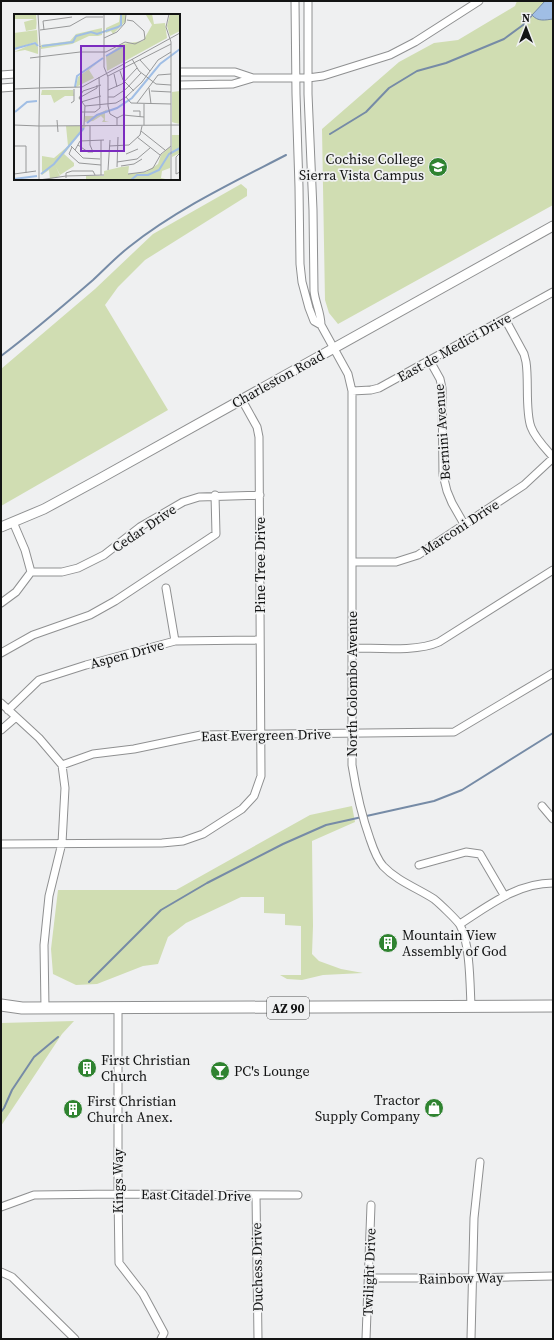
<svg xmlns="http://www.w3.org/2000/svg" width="554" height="1340" viewBox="0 0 554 1340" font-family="'Source Serif 4',serif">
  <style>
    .green { fill: #d0ddb2 }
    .water { fill: #a0bee5; stroke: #768ba6 }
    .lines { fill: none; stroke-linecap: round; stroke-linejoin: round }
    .stream { stroke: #768ba6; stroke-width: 2 }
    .minor-casing { stroke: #8f9091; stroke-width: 9 }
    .major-casing { stroke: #8f9091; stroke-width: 11 }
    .highway-casing { stroke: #8f9091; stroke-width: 13 }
    .minor { stroke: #fff; stroke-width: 7 }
    .major { stroke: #fff; stroke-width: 9 }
    .highway { stroke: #fff; stroke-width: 11 }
    .labels { text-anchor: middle; stroke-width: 3.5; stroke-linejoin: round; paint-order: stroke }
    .shield { fill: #eff0f1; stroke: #555656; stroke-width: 1 }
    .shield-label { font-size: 13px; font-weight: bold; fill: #131414 }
    .poi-label { font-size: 14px; fill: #131414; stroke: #eff0f1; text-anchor: start }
    .street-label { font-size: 14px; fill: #131414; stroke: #eff0f1 }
    .inset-river { fill: none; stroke: #a0bee5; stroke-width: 2 }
    .inset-road { fill: none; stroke: #979899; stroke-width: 1 }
    .view { fill: #7b2cbf; fill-opacity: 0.15; stroke: #7b2cbf; stroke-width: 2 }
    .inset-edge { fill: none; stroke: #131414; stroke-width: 2 }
  </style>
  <rect width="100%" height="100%" fill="#eff0f1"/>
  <path class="green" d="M 517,1 L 553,1 L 553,205 L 338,324 L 329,313 L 325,300 L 322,129 L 399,62 L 434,43 L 458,40 L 515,6 Z
    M 241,184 L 247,189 L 247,196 L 145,260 L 118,287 L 105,305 L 168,410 L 1,506 L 1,369 L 95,289 L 153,234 Z
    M 352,806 L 355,822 L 312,841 L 313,926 L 312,954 L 319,961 L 341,969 L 363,973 L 323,975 L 302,980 L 287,979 L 280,975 L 301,975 L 301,926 L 285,925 L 285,914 L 264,913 L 264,897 L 241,897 L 186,923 L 168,937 L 158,964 L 143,966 L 97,984 L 76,985 L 53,974 L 51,949 L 58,890 L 176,890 L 310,815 Z
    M 74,1021 L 62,1034 L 1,1126 L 1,1023 Z"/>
  <path class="water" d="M 545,1 L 553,1 L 553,19 C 545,20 538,22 532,15 Z"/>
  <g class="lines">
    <path class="stream" d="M 330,134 L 366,112 L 389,88 L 417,71 L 446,63 L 504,39 L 523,25 L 532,15
      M 1,356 C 33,332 63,306 93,280 C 105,269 116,257 129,247 C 177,209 232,183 286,155
      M 89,982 L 161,910 L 207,883 L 283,844 L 326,825 L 434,801 L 462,790 L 553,733
      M 1,1112 L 4,1108 L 12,1090 L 34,1057 L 58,1037"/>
    <g class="minor-casing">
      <path id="minor" d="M 295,1 L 296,94 L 299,187 L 300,264 L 302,282 L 309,308 L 314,321 L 321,325
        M 308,1 L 308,94 L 313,210 L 314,291 C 315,302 321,313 321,325 L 348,374 L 352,391 L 352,765 C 356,790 361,814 370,839 C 373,848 377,859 383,866 C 397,881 417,888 434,899 C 439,903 457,920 460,925 C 470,943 470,984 471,1006
        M 179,72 L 235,72 L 253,78 L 308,78 L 323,76 L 390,55 L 415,42 L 479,1
        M 1,75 L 15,74
        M 179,85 L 233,84 L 253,78
        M 1,88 L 15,87
        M 505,319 L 524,354 L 526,362 C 529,380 525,411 531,427 C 535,438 545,448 553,457
        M 430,361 L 440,379 L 442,388 L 443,475 L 447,491 L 452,503 L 464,524
        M 352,391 L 371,390 L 379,388 L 553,292
        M 352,562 L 396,562 L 418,555 L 524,485 L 553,458
        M 31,572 L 62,572 L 78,568 L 104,555 L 140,527 L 183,502 L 199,497 L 260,495
        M 166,588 L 175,641
        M 1,603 L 16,592 L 31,572 L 25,550 L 13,522
        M 353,648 C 378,648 417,652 439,642 L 553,570
        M 1,653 L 33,635 L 90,615 L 115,601 L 216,534 L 215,495
        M 1,703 L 39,738 L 62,765 L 65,788 L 62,843 L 49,896 L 44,945 L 45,1008
        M 8,710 L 39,680 L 86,665 L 175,641 L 260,640
        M 1,730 L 16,717
        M 62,765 L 93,754 L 134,749 L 201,735 L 454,732 L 553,673
        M 542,806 L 553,819
        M 1,844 L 162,843 L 183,841 L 203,834 L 242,809 L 254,796 L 261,776 L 259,437 L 257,427 L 242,400
        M 419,865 L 466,852 L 480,854 L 504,895
        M 460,924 C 488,906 517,883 553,883
        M 118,1008 L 118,1194 L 119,1263 L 143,1294 L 164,1333 L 161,1339
        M 256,1195 L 258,1339
        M 1,1207 L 34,1195 L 118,1194 L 298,1195
        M 1,1272 L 12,1277 L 75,1339
        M 369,1278 L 472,1278 L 553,1276
        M 366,1339 L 371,1205
        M 471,1339 L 474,1218 L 480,1162"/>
    </g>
    <g class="major-casing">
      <path id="major" d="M 1,527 L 44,509 L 101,478 L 553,226"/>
    </g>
    <g class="highway-casing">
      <path id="highway" d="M 1,1005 L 22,1008 L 553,1006"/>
    </g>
    <use href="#minor" class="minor"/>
    <use href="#major" class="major"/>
    <use href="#highway" class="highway"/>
  </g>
  <defs>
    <g id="university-disc" transform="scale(1)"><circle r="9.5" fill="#2f8330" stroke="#eff0f1"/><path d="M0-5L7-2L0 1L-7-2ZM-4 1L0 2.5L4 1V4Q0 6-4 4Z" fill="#fff"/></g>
    <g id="building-disc" transform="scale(1)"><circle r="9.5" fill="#2f8330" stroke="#eff0f1"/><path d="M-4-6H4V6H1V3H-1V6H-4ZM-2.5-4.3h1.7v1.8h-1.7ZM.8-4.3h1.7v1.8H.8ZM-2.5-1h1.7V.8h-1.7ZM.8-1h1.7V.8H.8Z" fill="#fff"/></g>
    <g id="bar-disc" transform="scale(1)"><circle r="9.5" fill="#2f8330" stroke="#eff0f1"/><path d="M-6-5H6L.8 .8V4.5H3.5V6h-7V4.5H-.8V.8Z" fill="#fff"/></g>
    <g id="shop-disc" transform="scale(1)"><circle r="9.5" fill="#2f8330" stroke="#eff0f1"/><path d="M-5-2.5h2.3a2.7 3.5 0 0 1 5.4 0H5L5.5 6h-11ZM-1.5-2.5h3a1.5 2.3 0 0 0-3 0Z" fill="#fff"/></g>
  </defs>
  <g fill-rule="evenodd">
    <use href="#university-disc" x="438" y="167"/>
    <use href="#building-disc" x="388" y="943"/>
    <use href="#building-disc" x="87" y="1068"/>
    <use href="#bar-disc" x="220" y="1071"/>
    <use href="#shop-disc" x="434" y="1108"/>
    <use href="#building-disc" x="73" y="1109"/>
  </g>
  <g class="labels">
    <rect class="shield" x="267" y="997" width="42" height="22" rx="3"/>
    <g class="shield-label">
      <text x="288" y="1013">AZ 90</text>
    </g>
    <g class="poi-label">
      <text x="424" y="164" text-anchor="end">Cochise College<tspan x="424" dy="16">Sierra Vista Campus</tspan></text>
      <text x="402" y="940">Mountain View<tspan x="402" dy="16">Assembly of God</tspan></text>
      <text x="101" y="1065">First Christian<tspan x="101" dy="16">Church</tspan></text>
      <text x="234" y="1076">PC's Lounge</text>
      <text x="420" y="1105" text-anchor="end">Tractor<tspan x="420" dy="16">Supply Company</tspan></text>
      <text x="87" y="1106">First Christian<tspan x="87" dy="16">Church Anex.</tspan></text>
    </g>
    <g class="street-label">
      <text transform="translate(454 347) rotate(-29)" y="5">East de Medici Drive</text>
      <text transform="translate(278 379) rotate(-29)" y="5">Charleston Road</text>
      <text transform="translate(442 432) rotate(-94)" y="5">Bernini Avenue</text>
      <text transform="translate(460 527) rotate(-33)" y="5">Marconi Drive</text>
      <text transform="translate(144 528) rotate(-34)" y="5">Cedar Drive</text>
      <text transform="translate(260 565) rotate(-90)" y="5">Pine Tree Drive</text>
      <text transform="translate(127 654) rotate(-15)" y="5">Aspen Drive</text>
      <text transform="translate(352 684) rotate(-90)" y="5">North Colombo Avenue</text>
      <text transform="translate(266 735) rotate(-1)" y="5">East Evergreen Drive</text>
      <text transform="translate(118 1181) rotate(-90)" y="5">Kings Way</text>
      <text transform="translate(196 1195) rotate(1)" y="5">East Citadel Drive</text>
      <text transform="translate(257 1267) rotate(-91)" y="5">Duchess Drive</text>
      <text transform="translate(369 1272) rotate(-88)" y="5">Twilight Drive</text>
      <text transform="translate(461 1278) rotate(-1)" y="5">Rainbow Way</text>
    </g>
  </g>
  <g transform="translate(14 14)">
    <rect width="166" height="166" fill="#eff0f1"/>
    <path d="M 0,0 L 22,0 L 24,31 L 21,28 L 0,35 L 0,19 L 23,16 L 22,9 L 22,15 L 12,17 L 10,8 L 21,5 L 0,5 ZM 106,0 L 111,0 L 112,7 L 99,20 L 97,17 L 92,19 L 92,14 L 105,8 ZM 138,0 L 140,10 L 151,9 L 153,24 L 93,57 L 92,42 L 108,30 L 129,27 L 138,11 L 132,1 ZM 156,0 L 166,0 L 166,17 L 156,22 L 153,12 ZM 88,14 L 88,21 L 84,22 L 75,22 L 58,30 L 27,35 L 27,31 L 56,27 L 62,20 ZM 20,29 L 24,33 L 24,40 L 11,36 L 0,38 ZM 86,47 L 75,56 L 80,64 L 62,73 L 64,63 ZM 59,76 L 60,82 L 51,82 L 40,89 L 37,81 L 27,81 L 28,76 ZM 166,77 L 166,110 L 161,109 L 158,108 L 158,78 ZM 94,95 L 91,98 L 91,107 L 95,108 L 88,108 L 90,105 L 87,102 L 79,107 L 71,108 L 71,102 L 80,102 ZM 52,112 L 72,112 L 50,140 L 60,149 L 60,152 L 46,161 L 42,153 L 46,162 L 36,165 L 35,156 L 28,161 L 28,142 L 40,144 L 54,132 ZM 165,113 L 166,139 L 158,143 L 158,121 L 165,121 ZM 156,133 L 156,154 L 148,157 L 147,164 L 156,166 L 72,166 L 72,162 L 90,162 L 90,157 L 107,153 L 115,152 L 114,160 L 132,158 L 144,150 L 147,141 Z" fill="#d0ddb2"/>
    <path class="inset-river" d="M 28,32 L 59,28 L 62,22 L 77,18 L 83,20 L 104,13 L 107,11 L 107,0M 0,35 L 21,29 L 24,32M 92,42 L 108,33M 61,73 L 63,62 L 89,44M 1,98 L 13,88 L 23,87M 73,109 L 83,101 L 103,94 L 118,84 L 146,50 L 166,35M 27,160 L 40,150 L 70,114M 0,165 L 23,162M 117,166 L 123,161 L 134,161 L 145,156 L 155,140 L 166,134"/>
    <path class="inset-road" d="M 24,0 L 26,33M 90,0 L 90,53 L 94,63 L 94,92 L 96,100 L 103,104 L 103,111M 155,0 L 152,13 L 157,28 L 157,166M 26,16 L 56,12 L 72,3 L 89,3M 30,16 L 29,7 L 58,3M 90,24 L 103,18 L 111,9 L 112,0M 26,32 L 25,112 L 166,111M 16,44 L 66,38 L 92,38 L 111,28 L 121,30 L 131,25 L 130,17 L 119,7 L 113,6M 118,45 L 125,57 L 142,70 L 157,71M 126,46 L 136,57M 106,57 L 109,66 L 120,77M 100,60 L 103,73M 94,62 L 157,30M 25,74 L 68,73 L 166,19M 135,74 L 137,90M 0,75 L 25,74M 94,76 L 108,70 L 123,54M 69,77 L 65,84 L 71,92 L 70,111M 69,77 L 87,71M 137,77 L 157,78M 94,83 L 100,83 L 112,75 L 127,59M 112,83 L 117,89 L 157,90M 65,84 L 83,74 L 83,71M 67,88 L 87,82M 57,89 L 60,87 L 60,75M 123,89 L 144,61 L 157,60M 130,90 L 130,111M 71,92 L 102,89 L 112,83 L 128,68 L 144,46 L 157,38M 119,97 L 126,97 L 126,103M 66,98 L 81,98 L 86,94 L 85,63M 103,104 L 109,101 L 130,103M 43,106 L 44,118M 0,111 L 25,112 L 25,166M 127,117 L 151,136M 123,123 L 146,141M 87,126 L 87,161M 64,131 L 74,138 L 79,138 L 76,131 L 76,112M 0,132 L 12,132 L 12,159M 57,132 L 69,144 L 86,145M 95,132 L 115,131 L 126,121 L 128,112M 58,133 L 55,140 L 65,149 L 87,151M 61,136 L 66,127 L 90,126M 166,139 L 162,143 L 162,160 L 166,158M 112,140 L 124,135M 103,148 L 123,145 L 136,134M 107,152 L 120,150 L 128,145M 103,153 L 104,123M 94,156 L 96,126M 0,160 L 22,157M 114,160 L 130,158 L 139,154 L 147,140 L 157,132M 52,164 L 52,159 L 58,157 L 79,157 L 81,161M 25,166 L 52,162 L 90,161"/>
    <path class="view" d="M 67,32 L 110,32 L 110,137 L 67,137 Z"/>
    <rect width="166" height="166" class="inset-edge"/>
  </g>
  <rect width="554" height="1340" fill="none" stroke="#131414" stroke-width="4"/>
  <g transform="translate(526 28)" stroke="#eff0f1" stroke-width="3" paint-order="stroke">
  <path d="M0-3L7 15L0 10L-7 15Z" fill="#131414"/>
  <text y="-6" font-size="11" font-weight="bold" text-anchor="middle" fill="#131414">N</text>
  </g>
</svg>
